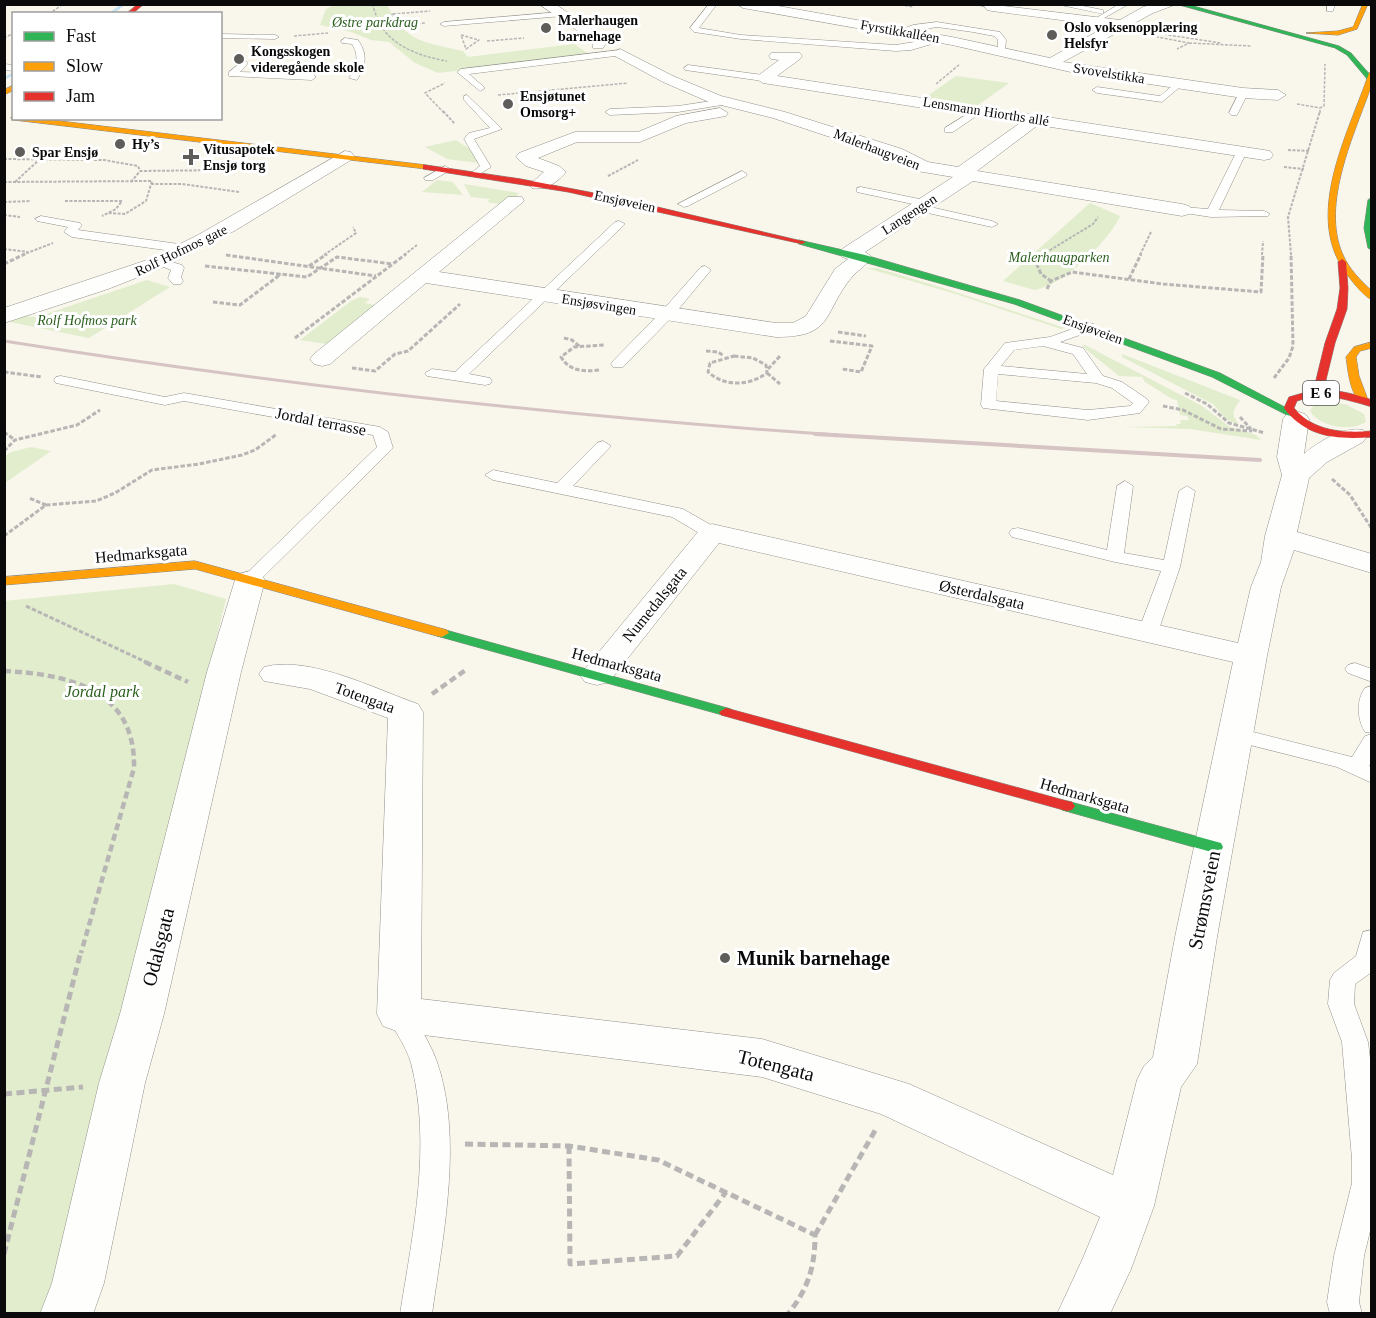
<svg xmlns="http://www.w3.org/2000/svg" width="1376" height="1318" viewBox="0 0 1376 1318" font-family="'Times New Roman',serif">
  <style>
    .green { fill: #e1edcd }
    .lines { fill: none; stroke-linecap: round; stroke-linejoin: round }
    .stream { fill: #c4e2f2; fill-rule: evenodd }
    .lane-casing { stroke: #92908c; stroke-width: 1 }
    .street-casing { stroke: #92908c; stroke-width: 1 }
    .fast-casing { stroke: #888782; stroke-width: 1 }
    .slow-casing { stroke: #888782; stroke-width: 1 }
    .jam-casing { stroke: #888782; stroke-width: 1 }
    .path-far4 { stroke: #b7b6b5; stroke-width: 1.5; stroke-dasharray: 3 1.5; stroke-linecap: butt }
    .path-far3 { stroke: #b7b6b5; stroke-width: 2; stroke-dasharray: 3 1.5; stroke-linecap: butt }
    .path-far2 { stroke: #b7b6b5; stroke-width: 3; stroke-dasharray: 4.5 2; stroke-linecap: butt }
    .path-far1 { stroke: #b7b6b5; stroke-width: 4.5; stroke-dasharray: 7 4; stroke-linecap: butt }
    .path { stroke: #b7b6b5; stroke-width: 5; stroke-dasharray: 8 4.5; stroke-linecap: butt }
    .lane { fill: #fefefc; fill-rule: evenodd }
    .street { fill: #fefefc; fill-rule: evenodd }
    .fast { fill: #30b455; fill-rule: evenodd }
    .slow { fill: #ff9f0a; fill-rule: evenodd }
    .jam { fill: #e5322d; fill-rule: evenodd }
    .rail-far1 { stroke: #d5c4c3; stroke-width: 3 }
    .rail { stroke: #d5c4c3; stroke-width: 4 }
    .poi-dot { fill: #5e5d59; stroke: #fff; stroke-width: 2 }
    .labels { text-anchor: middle; stroke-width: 6; stroke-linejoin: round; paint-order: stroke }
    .far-poi-label { font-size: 14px; font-weight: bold; fill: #0a0a0a; stroke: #fff; text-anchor: start }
    .far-park-label { font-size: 14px; font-style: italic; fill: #2a5e1d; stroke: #fff }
    .far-street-label { font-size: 14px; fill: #0a0a0a; stroke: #fff }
    .shield { fill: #fff; stroke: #545454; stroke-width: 1.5 }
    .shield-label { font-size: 15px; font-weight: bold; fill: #0a0a0a }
    .street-label { font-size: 16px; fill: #0a0a0a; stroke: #fff }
    .park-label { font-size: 16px; font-style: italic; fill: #2a5e1d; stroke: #fff }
    .near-street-label { font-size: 20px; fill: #0a0a0a; stroke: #fff }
    .near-poi-label { font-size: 20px; font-weight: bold; fill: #0a0a0a; stroke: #fff; text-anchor: start }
  </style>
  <rect width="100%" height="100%" fill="#f9f6ec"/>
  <path class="green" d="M 335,5 L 387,5 C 406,43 424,42 463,51 L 468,57 L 574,44 L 592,56 L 438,73 L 415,63 L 389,42 L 371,40 L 351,32 L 320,25 L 326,9 Z
    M 956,76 L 1009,83 L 977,106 L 926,97 Z
    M 456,140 L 471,150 L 478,163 L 447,159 L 425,147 Z
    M 437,180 L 453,182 L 463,195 L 422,192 Z
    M 464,184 L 519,193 L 515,198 L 508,197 L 499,204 L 487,202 L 490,199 L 471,197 Z
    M 1090,203 L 1120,216 C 1110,240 1063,286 1034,290 L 1003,281 Z
    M 866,268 L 877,268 L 937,286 L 1065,328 L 1061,329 L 956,294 Z
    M 147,280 L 170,287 L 89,338 L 10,322 L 24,316 L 37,317 Z
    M 360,297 L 370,299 L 365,303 L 375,305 L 326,344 L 300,340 L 351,301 Z
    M 1085,345 L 1202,406 L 1230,427 L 1256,435 L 1261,440 L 1190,429 L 1122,427 L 1177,426 L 1176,424 L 1181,424 L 1180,420 L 1189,420 L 1187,416 L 1180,415 L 1177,400 L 1172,399 L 1145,382 L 1142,377 L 1119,376 L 1082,346 Z
    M 1122,354 L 1240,400 C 1234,410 1230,413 1238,423 L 1234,423 L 1225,418 L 1213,404 L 1203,399 L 1122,357 Z
    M 1320,403 L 1345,404 L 1364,414 L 1366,422 C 1350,432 1320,427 1310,411 L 1313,406 Z
    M 31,447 L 51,451 L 5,483 L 5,456 L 11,452 Z
    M 174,584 L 226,599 L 57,1290 L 48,1313 L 5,1313 L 4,601 Z"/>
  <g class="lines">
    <path class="stream" d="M 121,4 L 126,4 L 113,14 L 108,14 Z
      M 340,4 L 338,6 L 196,4 Z
      M 14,72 L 14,75 L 4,80 L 4,77 Z"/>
    <g class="lane-casing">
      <path id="lane" d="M 709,4 L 717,4 L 699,28 L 741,35 L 896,45 L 945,37 L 949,39 L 911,50 L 896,51 L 741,39 L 694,32 L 690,28 Z
        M 976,4 L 991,4 L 996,7 L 992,9 Z
        M 1056,4 L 1073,4 L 1103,10 L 1103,14 L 1119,4 L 1129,4 L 1097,22 L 1093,20 L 1103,14 Z
        M 1327,4 L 1335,4 L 1333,11 L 1327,11 Z
        M 560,12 L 564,14 L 563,16 L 444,26 L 440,24 L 444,22 Z
        M 937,22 L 1000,32 L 1006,40 L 1005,51 L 998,53 L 998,40 L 994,36 L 973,32 L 937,27 L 901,33 L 897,31 L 913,25 Z
        M 220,34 L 275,35 L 279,37 L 275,39 L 220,38 Z
        M 345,38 L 358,40 C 368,55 366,65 357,80 L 349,78 C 356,66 360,57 352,44 L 342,43 L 341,41 Z
        M 620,50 L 624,53 L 623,55 L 469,74 L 485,88 L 480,91 L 457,72 L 461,69 Z
        M 244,60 L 248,63 L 240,72 L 312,74 L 316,77 L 312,80 L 229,76 L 229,72 Z
        M 4,64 L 14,65 L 14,71 L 4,70 Z
        M 688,65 L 763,75 L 768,78 L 763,81 L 685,70 L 684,68 Z
        M 1178,81 L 1183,84 L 1181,86 L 1162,102 L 1097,93 L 1092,90 L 1097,87 L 1160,96 Z
        M 1240,91 L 1248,93 L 1237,115 L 1231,115 L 1229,113 Z
        M 467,95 L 502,129 L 474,139 L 491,167 L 475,177 L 470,174 L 480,166 L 464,139 L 469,133 L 490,128 L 464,100 L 464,96 Z
        M 725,99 L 728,100 L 728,104 L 678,112 L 610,115 L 605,112 L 610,109 L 678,106 Z
        M 977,108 L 985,110 L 953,132 L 945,132 L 945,128 Z
        M 1242,148 L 1247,151 L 1219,210 L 1264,211 L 1270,214 L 1268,216 L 1211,217 L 1178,212 L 1178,208 L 1182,207 L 1208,209 L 1237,151 Z
        M 445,166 L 450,169 L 449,171 L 433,180 L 425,180 L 424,178 Z
        M 742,171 L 747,174 L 746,176 L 688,206 L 684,207 L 678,204 Z
        M 861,187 L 929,201 L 931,203 L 926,206 L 992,221 L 998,224 L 992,227 L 914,210 L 912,208 L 917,205 L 857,192 L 857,188 Z
        M 41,216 L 80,223 L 82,225 L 78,230 L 186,245 L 192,249 L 186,253 L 72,237 L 64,232 L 68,227 L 37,221 L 35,219 Z
        M 619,221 L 625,224 L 623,226 L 469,374 L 490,378 L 492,381 L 490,384 L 485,385 L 427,376 L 425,373 L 432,369 L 455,372 L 615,222 Z
        M 158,258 L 182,265 L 184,268 L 181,277 L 183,281 L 181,284 L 173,284 L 168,278 L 171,270 L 152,262 Z
        M 705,266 L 711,270 L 672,317 L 623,367 L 613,367 L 611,364 L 613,361 L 662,311 L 701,267 Z
        M 1089,323 L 1094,324 L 1096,327 L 1094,330 L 1060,342 L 1083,348 L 1103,376 L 1122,382 L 1147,399 L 1149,402 L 1140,413 L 1088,420 L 983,408 L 981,405 L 984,369 L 1005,343 L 1050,337 ZM 1043,346 L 1073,354 L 1087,374 L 1001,366 L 1014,350 ZM 998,374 L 1096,383 L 1112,388 L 1133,403 L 1130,406 L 1088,410 L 996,401 Z
        M 61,376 L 165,397 L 184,393 L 380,427 L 388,432 L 393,448 L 256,584 L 244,584 L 241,580 L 244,576 L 377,447 L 373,435 L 184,401 L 165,405 L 56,383 L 54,380 L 56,377 Z
        M 603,441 L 611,446 L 573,486 L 683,509 L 718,529 L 721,533 L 718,537 L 706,537 L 672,517 L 493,480 L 485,475 L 493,470 L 557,483 L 597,443 Z
        M 1125,481 L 1133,486 L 1124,553 L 1164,560 L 1179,491 L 1187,486 L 1195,491 L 1180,567 L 1158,632 L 1155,636 L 1141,636 L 1138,632 L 1161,571 L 1115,562 L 1012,537 L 1009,533 L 1012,529 L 1018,528 L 1107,550 L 1117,486 Z
        M 1355,663 L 1372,669 L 1372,682 L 1348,673 L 1345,669 L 1348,665 Z
        M 1372,686 L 1372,733 L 1365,732 C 1357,719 1356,700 1365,688 Z
        M 1237,728 L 1352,757 L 1365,736 L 1372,734 L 1372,762 L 1369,766 L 1372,767 L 1372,783 L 1337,767 L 1230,740 L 1227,735 L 1230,730 Z
        M 1372,930 L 1372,972 L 1355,984 L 1354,1004 L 1368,1042 L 1372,1074 L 1372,1223 L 1364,1256 L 1359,1302 L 1362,1314 L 1330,1314 L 1327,1302 L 1334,1256 L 1352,1183 L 1352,1159 L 1342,1042 L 1328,1004 L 1330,980 L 1334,973 L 1356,956 L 1363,932 Z
        M 399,1004 L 408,1007 C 418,1024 429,1041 436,1059 C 464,1136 443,1235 432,1314 L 400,1314 C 413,1232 432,1145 411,1063 C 406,1046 394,1030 386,1014 L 390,1007 Z"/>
    </g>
    <g class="street-casing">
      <path id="street" d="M 539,4 L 555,4 L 604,37 L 605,45 L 603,48 L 593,48 L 592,41 Z
        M 737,4 L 767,4 L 952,37 L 1050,58 L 1107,26 L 992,11 L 987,10 L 985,7 L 987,4 L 1120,20 L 1143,7 L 1154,4 L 1177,4 L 1153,13 L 1063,62 L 1243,88 L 1278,90 L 1286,95 L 1278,100 L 1243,98 L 1075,73 L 952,45 L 743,8 Z
        M 620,49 L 673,76 L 721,96 L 785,112 L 902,149 L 928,162 L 958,167 L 1020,123 L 763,83 L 755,78 L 779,60 L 771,59 L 769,56 L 771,53 L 800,53 L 802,56 L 800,59 L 777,76 L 1264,150 L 1270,151 L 1273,155 L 1270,159 L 1264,160 L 1038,125 L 977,171 L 1182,204 L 1189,206 L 1192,210 L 1189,214 L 1182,216 L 973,181 L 865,252 L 872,257 C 867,265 858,270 852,277 C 822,313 835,337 776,337 L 426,283 L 330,364 L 322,366 L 314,364 L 310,359 L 314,354 L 508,197 L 522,197 L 524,201 L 439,272 L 776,323 L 793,323 L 806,316 L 835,269 L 848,259 L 842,257 L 839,253 L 842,249 L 953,177 L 917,171 L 890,157 L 773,118 L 709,102 L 663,82 L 615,56 L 613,53 Z
        M 720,108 L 728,113 L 726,116 L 686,123 L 640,142 L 577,142 L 538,158 L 559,166 L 566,172 C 558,182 545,191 532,188 L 530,184 L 544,172 L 526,166 L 516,157 L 519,153 L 575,132 L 638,132 L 676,116 Z
        M 345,151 L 351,152 L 354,156 L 351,160 L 236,230 L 164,267 L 108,289 L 4,323 L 4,308 L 150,259 L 198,235 Z
        M 1296,411 L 1305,414 L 1309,419 L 1304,454 C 1318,442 1344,426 1363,430 L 1367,436 L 1363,442 L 1327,462 L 1309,478 L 1297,532 L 1372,554 L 1372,573 L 1294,550 L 1281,587 L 1267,656 L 1217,937 L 1197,1064 L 1181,1087 L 1154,1206 L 1131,1269 L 1110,1314 L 1057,1314 L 1083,1258 L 1100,1217 L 881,1114 L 762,1077 L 399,1032 L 383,1026 L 377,1014 L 388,718 L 310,689 L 264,681 L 259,674 L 264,667 C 309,655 375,689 418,704 L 423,712 L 421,999 L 762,1039 L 909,1084 L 1113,1175 L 1137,1080 L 1144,1066 L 1153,1057 L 1175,937 L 1233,662 L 719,543 L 609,682 L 597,685 L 585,682 L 580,675 L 702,527 L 712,524 L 1238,643 L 1251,587 L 1261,562 L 1265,536 L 1282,475 L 1277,457 L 1283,419 L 1287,414 Z
        M 250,571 L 261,574 L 265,580 L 241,672 L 164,1014 L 145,1083 L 104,1283 L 93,1314 L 40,1314 L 52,1283 L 99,1083 L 120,1014 L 207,672 L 235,580 L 239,574 Z"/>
    </g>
    <g class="fast-casing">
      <path id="fast" d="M 1176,4 L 1186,4 L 1339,46 L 1351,53 L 1372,77 L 1372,81 L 1368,80 L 1347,55 L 1335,48 Z
        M 1372,198 L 1372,250 L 1368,248 L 1364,228 L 1368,200 Z
        M 799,240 L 865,255 L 1020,300 L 1220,373 L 1296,413 L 1291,416 L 1287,415 L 1212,377 L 1014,304 L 799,244 Z
        M 442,629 L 731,709 L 733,712 L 726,716 L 437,636 L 435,633 Z
        M 1067,801 L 1221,843 L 1223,847 L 1221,851 L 1215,853 L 1062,810 L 1059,806 L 1062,802 Z"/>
    </g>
    <g class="slow-casing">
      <path id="slow" d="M 1363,4 L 1368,4 L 1357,29 L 1338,35 L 1306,33 L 1338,31 L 1353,27 Z
        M 1372,71 L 1372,84 C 1355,133 1320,204 1343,255 C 1349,269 1361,281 1372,291 L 1372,300 C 1363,295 1355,285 1349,277 C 1301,218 1348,135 1369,73 Z
        M 14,85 L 14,90 L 4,95 L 4,90 Z
        M 14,116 L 14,118 L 35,118 L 426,165 L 430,167 L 426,169 L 14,120 L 11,118 Z
        M 1372,342 L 1372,348 L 1360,351 L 1356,357 L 1359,376 L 1368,400 L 1363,403 C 1350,397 1348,370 1346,357 L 1354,347 Z
        M 195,561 L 447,630 L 449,633 L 442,637 L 437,636 L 195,569 L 4,585 L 4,577 Z"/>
    </g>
    <g class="jam-casing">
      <path id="jam" d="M 138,4 L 144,4 L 132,14 L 126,14 Z
        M 426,165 L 521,179 L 615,197 L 806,242 L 802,244 L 568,192 L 423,169 L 423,165 Z
        M 1342,259 L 1346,262 L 1348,288 L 1347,309 L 1335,343 L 1325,384 L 1321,390 C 1339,390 1355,394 1372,400 L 1372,407 C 1345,399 1324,392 1297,401 L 1294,408 C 1314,432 1343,433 1372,431 L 1372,437 C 1338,440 1305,437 1284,408 L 1289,397 L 1310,391 L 1315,384 L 1325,343 L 1337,309 L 1340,288 L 1338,262 Z
        M 726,708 L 1067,801 L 1072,802 L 1075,806 L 1072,810 L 1067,811 L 721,715 L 719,712 Z"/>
    </g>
    <path class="path-far4" d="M 372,4 C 375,11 377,20 381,26 C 395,48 423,57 447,61
      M 896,4 L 913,7
      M 49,14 L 63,4
      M 402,24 L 393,14 L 430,11
      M 362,26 L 393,14
      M 368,28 L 426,23
      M 1155,33 L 1221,43
      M 461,35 L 479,40 L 466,49 Z
      M 1147,35 L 1189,43 L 1177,49
      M 294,36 L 328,33
      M 4,38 L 14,33
      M 487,41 L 524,38
      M 1189,43 L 1251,46
      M 936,84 L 960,64
      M 498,95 L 628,83
      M 1297,104 L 1320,108
      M 444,113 L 425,93 L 445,83
      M 1320,113 L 1320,108 L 1324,106 L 1325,64"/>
    <path class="path-far3" d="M 443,111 L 455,124
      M 1288,150 L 1310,151
      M 4,159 L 104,160 L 138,166 L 140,171 L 226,170
      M 1284,167 L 1304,169
      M 608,176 L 638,160
      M 4,182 L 152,181 L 146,201 L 125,214 L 108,213
      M 15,182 L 40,159
      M 131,182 L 140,171
      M 151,184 L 182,184 L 239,192
      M 65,201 L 122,201 L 116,209 L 102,216
      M 4,202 L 31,201
      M 4,215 L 20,217
      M 4,249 L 28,252
      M 22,255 L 53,243
      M 324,255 L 356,233 L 353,227
      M 404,255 L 417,245
      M 1042,255 L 1093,224 L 1098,217
      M 1140,255 L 1151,232
      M 1262,255 L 1263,241
      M 1291,255 L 1288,217 L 1320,111"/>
    <path class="path-far2" d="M 1045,254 L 1041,256 L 1037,265 L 1041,274 L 1051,281
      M 226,255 L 376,276
      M 4,264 L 25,254
      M 205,266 L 307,277 L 337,257 L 393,264
      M 309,266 L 327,254
      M 1129,279 L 1141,254
      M 1047,289 L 1051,281 L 1072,272 L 1163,284 L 1261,292 L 1263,254
      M 213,302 L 240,305 L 281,274
      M 838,332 L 866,336
      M 295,338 L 406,254
      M 564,338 L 572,340 L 579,346
      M 830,341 L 872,346 L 861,372 L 842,369
      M 706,351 L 718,352 L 724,356
      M 734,356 L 753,358 L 766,365 L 767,373 C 749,386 725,387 708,372 L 710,363 Z
      M 352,368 L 375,371 L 395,354 L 408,351 L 460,304
      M 768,369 L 780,356
      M 599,370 C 584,372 569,371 561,357 L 574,347 L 604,345
      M 4,372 L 42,377
      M 767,373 L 780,384
      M 1274,378 L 1289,358 L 1293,346 L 1291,254
      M 1185,393 L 1207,404 L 1229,423 L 1265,433
      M 1163,406 L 1183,410 L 1221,429 L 1252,431
      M 1240,417 L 1251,429
      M 4,432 L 15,440
      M 4,451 L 15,440 L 77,425 L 100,410
      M 1332,479 L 1350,495 L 1372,529
      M 46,505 L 96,501 L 115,493 L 152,470 L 199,464 L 242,455 L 255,450 L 277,434
      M 4,536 L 46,505 L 29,498
      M 26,606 L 148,663"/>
    <path class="path-far1" d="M 145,662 L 188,682
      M 4,671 C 69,674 136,690 134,768 L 81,953
      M 432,694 L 467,669"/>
    <path class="path" d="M 4,1094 L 83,1087
      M 465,1144 L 569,1146 L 658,1160 L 815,1235 C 815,1267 808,1289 788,1314
      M 569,1146 L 570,1264 L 677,1256 L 726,1192
      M 815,1235 L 876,1129
      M 4,1254 L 81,951"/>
    <use href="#lane" class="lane"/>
    <use href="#street" class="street"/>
    <use href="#fast" class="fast"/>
    <use href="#slow" class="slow"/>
    <use href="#jam" class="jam"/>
    <path class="rail-far1" d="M 4,341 C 281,385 558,416 838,435"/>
    <path class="rail" d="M 815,434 L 1260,460"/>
  </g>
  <g class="poi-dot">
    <circle cx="546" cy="28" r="6"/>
    <circle cx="1052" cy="35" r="6"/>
    <circle cx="239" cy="59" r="6"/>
    <circle cx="508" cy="104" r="6"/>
    <circle cx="120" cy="144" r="6"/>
    <circle cx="20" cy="152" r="6"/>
    <path d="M188 148h6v6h6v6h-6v6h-6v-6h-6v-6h6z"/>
    <circle cx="725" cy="958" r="6"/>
  </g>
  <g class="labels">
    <g class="far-poi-label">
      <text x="558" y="25">Malerhaugen<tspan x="558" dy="16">barnehage</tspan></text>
      <text x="1064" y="32">Oslo voksenopplæring<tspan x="1064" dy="16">Helsfyr</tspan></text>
      <text x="251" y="56">Kongsskogen<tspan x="251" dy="16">videregående skole</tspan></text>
      <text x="520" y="101">Ensjøtunet<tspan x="520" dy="16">Omsorg+</tspan></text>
      <text x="132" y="149">Hy’s</text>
      <text x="203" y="154">Vitusapotek<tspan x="203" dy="16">Ensjø torg</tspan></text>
      <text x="32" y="157">Spar Ensjø</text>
    </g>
    <g class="far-park-label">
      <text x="375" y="27">Østre parkdrag</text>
      <text x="1059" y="262">Malerhaugparken</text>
      <text x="87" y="325">Rolf Hofmos park</text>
    </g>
    <g class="far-street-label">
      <text transform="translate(900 31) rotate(10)" y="5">Fyrstikkalléen</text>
      <text transform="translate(1109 73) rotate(9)" y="5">Svovelstikka</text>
      <text transform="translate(986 111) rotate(9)" y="5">Lensmann Hiorths allé</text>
      <text transform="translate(877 149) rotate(21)" y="5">Malerhaugveien</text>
      <text transform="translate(625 201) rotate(12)" y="5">Ensjøveien</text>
      <text transform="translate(909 214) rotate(-33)" y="5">Langengen</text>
      <text transform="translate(181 250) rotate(-26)" y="5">Rolf Hofmos gate</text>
      <text transform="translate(599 304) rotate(9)" y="5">Ensjøsvingen</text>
      <text transform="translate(1093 329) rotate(20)" y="5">Ensjøveien</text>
    </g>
    <rect class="shield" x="1303" y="381" width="36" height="24" rx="4.5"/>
    <g class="shield-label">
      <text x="1321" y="398">E 6</text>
    </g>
    <g class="street-label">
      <text transform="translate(321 421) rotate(11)" y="6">Jordal terrasse</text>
      <text transform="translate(141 553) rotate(-5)" y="6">Hedmarksgata</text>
      <text transform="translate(982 594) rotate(13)" y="6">Østerdalsgata</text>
      <text transform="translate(654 604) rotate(-51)" y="6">Numedalsgata</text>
      <text transform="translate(617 664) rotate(15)" y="6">Hedmarksgata</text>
      <text transform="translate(365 697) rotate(20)" y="6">Totengata</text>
      <text transform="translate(1085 795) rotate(16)" y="6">Hedmarksgata</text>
    </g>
    <g class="park-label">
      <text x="102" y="697">Jordal park</text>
    </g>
    <g class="near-street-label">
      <text transform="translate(1204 900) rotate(-79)" y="7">Strømsveien</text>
      <text transform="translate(158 947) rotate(-76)" y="7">Odalsgata</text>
      <text transform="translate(776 1065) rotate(14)" y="7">Totengata</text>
    </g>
    <g class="near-poi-label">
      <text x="737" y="965">Munik barnehage</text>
    </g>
  </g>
  <rect width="1376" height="1318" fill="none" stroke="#0a0a0a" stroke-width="12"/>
  <rect x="12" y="12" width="210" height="108" fill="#ffffff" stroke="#9d9d9d" stroke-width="1.5"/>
  <rect x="24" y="32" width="30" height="9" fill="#30b455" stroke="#9d9d9d" stroke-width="1.5"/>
  <text x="66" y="42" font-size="18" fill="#0a0a0a">Fast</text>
  <rect x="24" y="62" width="30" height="9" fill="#ff9f0a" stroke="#9d9d9d" stroke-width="1.5"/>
  <text x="66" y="72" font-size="18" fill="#0a0a0a">Slow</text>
  <rect x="24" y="92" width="30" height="9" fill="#e5322d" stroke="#9d9d9d" stroke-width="1.5"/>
  <text x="66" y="102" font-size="18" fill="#0a0a0a">Jam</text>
</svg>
